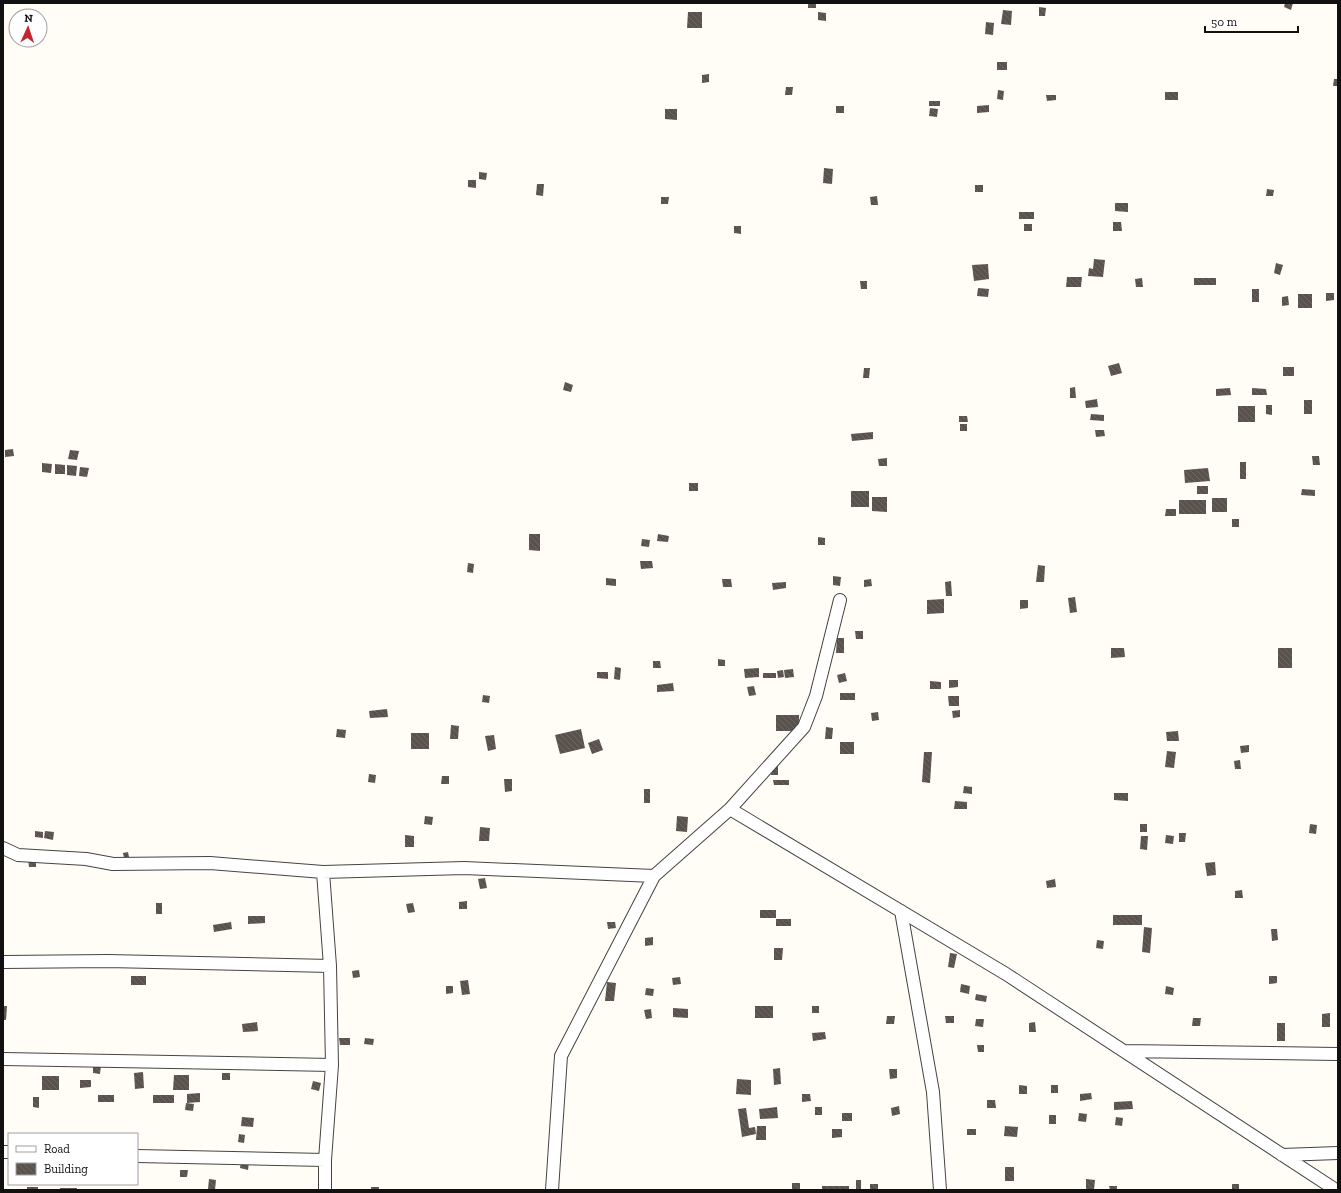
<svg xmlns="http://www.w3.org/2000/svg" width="1341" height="1193" viewBox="0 0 1341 1193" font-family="'Zilla Slab',serif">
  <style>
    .building { fill: url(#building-back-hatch) }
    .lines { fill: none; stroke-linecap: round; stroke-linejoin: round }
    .street-casing { stroke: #444; stroke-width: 14 }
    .street { stroke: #fff; stroke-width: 12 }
  </style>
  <defs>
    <pattern id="building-back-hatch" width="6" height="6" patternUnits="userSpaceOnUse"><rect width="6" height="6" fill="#5a524d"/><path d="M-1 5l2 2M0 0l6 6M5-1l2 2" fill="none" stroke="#6d6662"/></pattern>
  </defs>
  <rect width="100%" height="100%" fill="#fffdf5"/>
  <path class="building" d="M 808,3 L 816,3 L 816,8 L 808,8 Z
    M 1285,3 L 1293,3 L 1291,10 L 1284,7 Z
    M 1039,7 L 1046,8 L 1045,16 L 1039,16 Z
    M 1003,10 L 1012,11 L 1011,25 L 1001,24 Z
    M 688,12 L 702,12 L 702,28 L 687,28 Z
    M 818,12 L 826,13 L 826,21 L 818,20 Z
    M 986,22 L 994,23 L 993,35 L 985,34 Z
    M 997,62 L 1007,62 L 1007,70 L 997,70 Z
    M 709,74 L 709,82 L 702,83 L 702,75 Z
    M 1334,79 L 1338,79 L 1338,86 L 1333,86 Z
    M 786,87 L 793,87 L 792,95 L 785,95 Z
    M 998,90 L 1004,91 L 1003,100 L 997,99 Z
    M 1165,92 L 1178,92 L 1178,100 L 1165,100 Z
    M 1046,95 L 1056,95 L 1056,100 L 1047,101 Z
    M 929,101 L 940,101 L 940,106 L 929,106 Z
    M 989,105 L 989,112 L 977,113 L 977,106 Z
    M 836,106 L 844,106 L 844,113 L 836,113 Z
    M 930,108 L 938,109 L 937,117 L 929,116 Z
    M 665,109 L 677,109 L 677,120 L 665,119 Z
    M 824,168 L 833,169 L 832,184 L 823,183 Z
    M 479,172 L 487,173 L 486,180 L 479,179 Z
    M 468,180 L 476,180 L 476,188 L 468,187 Z
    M 537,184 L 544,184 L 543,196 L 536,195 Z
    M 975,185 L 983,185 L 983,192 L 975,192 Z
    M 1267,189 L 1274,190 L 1273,196 L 1266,196 Z
    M 877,196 L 878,205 L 871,205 L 870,197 Z
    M 661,197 L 669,197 L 668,204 L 661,204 Z
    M 1115,203 L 1128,203 L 1128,212 L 1115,211 Z
    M 1019,212 L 1034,212 L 1034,219 L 1019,219 Z
    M 1113,222 L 1121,222 L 1122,231 L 1113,231 Z
    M 1024,224 L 1032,224 L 1032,231 L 1024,231 Z
    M 734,226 L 741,226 L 741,234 L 734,233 Z
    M 1094,259 L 1105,260 L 1103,277 L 1088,276 L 1089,268 L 1093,269 Z
    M 1276,263 L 1283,265 L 1280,275 L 1274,273 Z
    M 988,264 L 989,279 L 974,281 L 972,265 Z
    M 1067,277 L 1082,277 L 1081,287 L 1066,287 Z
    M 1142,278 L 1143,287 L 1136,287 L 1135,279 Z
    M 1194,278 L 1216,278 L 1216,285 L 1194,285 Z
    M 860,281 L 867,281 L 867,289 L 861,289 Z
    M 978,288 L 989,289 L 988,297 L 977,296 Z
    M 1252,289 L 1259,289 L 1259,302 L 1252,302 Z
    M 1326,293 L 1334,293 L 1334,300 L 1326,301 Z
    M 1298,294 L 1312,294 L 1312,308 L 1298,308 Z
    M 1288,296 L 1289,305 L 1282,306 L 1282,297 Z
    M 1119,363 L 1122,373 L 1111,376 L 1108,366 Z
    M 1283,367 L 1294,367 L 1294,376 L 1283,376 Z
    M 864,368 L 870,368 L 869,378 L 863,378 Z
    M 565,382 L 573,385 L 571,392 L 563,390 Z
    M 1075,387 L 1076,398 L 1070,398 L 1070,388 Z
    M 1230,388 L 1231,395 L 1216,396 L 1216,389 Z
    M 1252,388 L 1266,389 L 1267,395 L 1252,395 Z
    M 1097,399 L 1098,407 L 1086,408 L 1085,401 Z
    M 1304,400 L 1312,400 L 1312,414 L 1304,414 Z
    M 1266,405 L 1272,405 L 1272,415 L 1266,414 Z
    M 1238,406 L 1255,406 L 1255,422 L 1238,422 Z
    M 1091,414 L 1104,415 L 1104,421 L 1090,420 Z
    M 959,416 L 967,416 L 968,422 L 959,422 Z
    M 960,424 L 967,424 L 967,431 L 960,431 Z
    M 1095,430 L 1104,430 L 1105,436 L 1096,437 Z
    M 873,432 L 873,439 L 852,441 L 851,434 Z
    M 13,449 L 14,456 L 5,457 L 5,450 Z
    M 70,450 L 79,451 L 77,460 L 68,459 Z
    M 1312,456 L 1319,456 L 1320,465 L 1313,465 Z
    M 887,458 L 887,466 L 879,466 L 878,459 Z
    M 1240,462 L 1246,462 L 1246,479 L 1240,479 Z
    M 42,463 L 52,464 L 51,473 L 42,472 Z
    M 55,464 L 65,465 L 65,474 L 55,474 Z
    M 67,465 L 77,466 L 76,476 L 67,475 Z
    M 80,467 L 89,468 L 87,477 L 79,476 Z
    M 1208,468 L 1210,481 L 1185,483 L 1184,470 Z
    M 689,483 L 698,483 L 698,491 L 689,491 Z
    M 1197,486 L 1208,486 L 1208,494 L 1197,494 Z
    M 1302,489 L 1315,490 L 1315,496 L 1301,495 Z
    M 851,491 L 869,491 L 869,507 L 851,507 Z
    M 872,497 L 887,497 L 887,512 L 872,511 Z
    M 1212,498 L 1227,498 L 1227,512 L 1212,512 Z
    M 1179,500 L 1206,500 L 1206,514 L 1179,514 Z
    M 1166,509 L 1176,509 L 1176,516 L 1165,516 Z
    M 1232,519 L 1239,519 L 1239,527 L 1232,527 Z
    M 529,534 L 540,534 L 540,551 L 529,550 Z
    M 658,534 L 669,536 L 668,542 L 657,541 Z
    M 818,537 L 825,538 L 825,545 L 818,545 Z
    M 642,539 L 650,540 L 649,547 L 641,546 Z
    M 640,561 L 652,561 L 653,568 L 641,569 Z
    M 468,563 L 474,564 L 473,573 L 467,572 Z
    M 1038,565 L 1045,566 L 1044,582 L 1036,582 Z
    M 833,576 L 841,577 L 840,586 L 833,585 Z
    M 606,578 L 616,579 L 616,586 L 606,585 Z
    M 722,579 L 731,579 L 732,587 L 723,587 Z
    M 871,579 L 872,586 L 864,587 L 864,580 Z
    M 951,581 L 952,596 L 946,596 L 945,582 Z
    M 786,582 L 786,588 L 773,590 L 772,583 Z
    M 1075,597 L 1077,612 L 1070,613 L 1068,598 Z
    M 944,599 L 944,613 L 927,614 L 927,600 Z
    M 1020,600 L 1028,600 L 1028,608 L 1020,609 Z
    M 855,631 L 863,631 L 863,639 L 856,639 Z
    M 837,638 L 844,638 L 844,653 L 836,653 Z
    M 1111,648 L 1124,648 L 1125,657 L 1111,658 Z
    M 1278,648 L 1292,648 L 1292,668 L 1278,668 Z
    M 718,659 L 725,660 L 725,666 L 718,666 Z
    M 653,661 L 660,661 L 661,668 L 653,668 Z
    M 615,667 L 621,668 L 620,680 L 614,679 Z
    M 759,668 L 759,677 L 745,678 L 744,669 Z
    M 793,669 L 794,677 L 785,678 L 784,670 Z
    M 783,670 L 784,677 L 778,678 L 777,671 Z
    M 597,672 L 608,672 L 608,679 L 597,678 Z
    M 763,673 L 776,673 L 776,678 L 763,678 Z
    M 845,673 L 847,681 L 839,683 L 837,675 Z
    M 949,680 L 958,680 L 958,687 L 949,688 Z
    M 930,681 L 941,682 L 941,689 L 930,689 Z
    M 673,683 L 674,691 L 657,692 L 657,685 Z
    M 754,686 L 756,695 L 749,696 L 747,687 Z
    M 840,693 L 855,693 L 855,700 L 840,700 Z
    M 483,695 L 490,696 L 489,703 L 482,702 Z
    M 948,696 L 959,696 L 959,706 L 949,706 Z
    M 387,709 L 388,717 L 370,718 L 369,711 Z
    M 960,710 L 960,717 L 953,718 L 952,711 Z
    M 878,712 L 879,720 L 872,721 L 871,713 Z
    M 776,715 L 799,715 L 799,731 L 776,731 Z
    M 451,725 L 459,726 L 458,739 L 450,739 Z
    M 826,727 L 833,728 L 832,739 L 825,739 Z
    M 337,729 L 346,730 L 345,738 L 336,737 Z
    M 581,729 L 585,748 L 560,754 L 555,735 Z
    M 1178,731 L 1179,741 L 1167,741 L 1166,732 Z
    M 411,733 L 429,733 L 429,749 L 411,749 Z
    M 494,735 L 496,749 L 488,751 L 485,736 Z
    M 599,739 L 603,750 L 592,754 L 588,743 Z
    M 840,742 L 854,742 L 854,754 L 840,754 Z
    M 1249,745 L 1249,752 L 1241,753 L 1240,746 Z
    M 1167,751 L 1176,752 L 1174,768 L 1165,767 Z
    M 924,752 L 932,752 L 930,783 L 922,782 Z
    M 1240,760 L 1241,769 L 1235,769 L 1234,761 Z
    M 772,766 L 778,766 L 778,775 L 771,775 Z
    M 369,774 L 376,775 L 375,783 L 368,782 Z
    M 442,776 L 449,776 L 449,784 L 441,784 Z
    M 504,779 L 512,779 L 512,791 L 505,792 Z
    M 773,780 L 789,780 L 789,785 L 774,785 Z
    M 964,786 L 972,787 L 972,794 L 963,793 Z
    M 644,789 L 650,789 L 650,803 L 644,803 Z
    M 1114,793 L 1128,793 L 1128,801 L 1114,800 Z
    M 955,801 L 967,802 L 967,809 L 954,809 Z
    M 425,816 L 433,817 L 432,825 L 424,824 Z
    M 677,816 L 688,817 L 687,832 L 676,831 Z
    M 1140,824 L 1147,824 L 1147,832 L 1140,832 Z
    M 1310,824 L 1317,825 L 1316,834 L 1309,833 Z
    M 480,827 L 490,828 L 489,841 L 479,841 Z
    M 35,831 L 43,832 L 43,838 L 35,837 Z
    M 45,831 L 54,832 L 53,840 L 44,838 Z
    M 1179,833 L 1186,833 L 1185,842 L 1179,842 Z
    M 405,835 L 414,836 L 414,847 L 405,847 Z
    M 1166,835 L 1174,836 L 1173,844 L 1165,843 Z
    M 1141,836 L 1148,836 L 1147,850 L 1140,849 Z
    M 128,852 L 130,862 L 125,863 L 123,853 Z
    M 28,859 L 36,859 L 36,867 L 29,867 Z
    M 1215,862 L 1216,875 L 1207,876 L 1205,863 Z
    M 485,878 L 487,888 L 480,889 L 478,879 Z
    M 1055,879 L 1056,887 L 1047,888 L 1046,881 Z
    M 1242,890 L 1243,898 L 1235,898 L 1235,891 Z
    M 467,901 L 467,909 L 459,909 L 459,902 Z
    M 156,903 L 162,903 L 162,914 L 156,914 Z
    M 413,903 L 415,912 L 408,913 L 406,904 Z
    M 760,910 L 776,910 L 776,918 L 760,918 Z
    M 1113,915 L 1142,915 L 1142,925 L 1113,925 Z
    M 248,916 L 265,916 L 265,923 L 248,924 Z
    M 776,919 L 791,919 L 791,926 L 776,926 Z
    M 231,922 L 232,929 L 214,932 L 213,925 Z
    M 607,922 L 615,922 L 616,928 L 608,929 Z
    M 1144,927 L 1152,928 L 1150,953 L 1142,952 Z
    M 1271,929 L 1277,929 L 1278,940 L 1272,941 Z
    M 653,937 L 653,945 L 645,946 L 645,938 Z
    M 1097,940 L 1104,941 L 1103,949 L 1096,948 Z
    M 774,948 L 783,948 L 782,960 L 774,960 Z
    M 950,953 L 957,954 L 954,968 L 948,967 Z
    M 359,970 L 360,977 L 353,978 L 352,971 Z
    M 131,976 L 146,976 L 146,985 L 131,985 Z
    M 1269,976 L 1277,976 L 1277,983 L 1269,984 Z
    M 680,977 L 681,984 L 673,985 L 672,978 Z
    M 468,980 L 470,994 L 462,995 L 460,981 Z
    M 607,982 L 616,983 L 614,1001 L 605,1001 Z
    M 961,984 L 970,986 L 969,994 L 960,992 Z
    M 446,986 L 453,986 L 453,993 L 446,994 Z
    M 1166,986 L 1174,988 L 1173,995 L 1165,994 Z
    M 646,988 L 654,989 L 653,996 L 645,995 Z
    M 976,994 L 987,996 L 986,1002 L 975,1000 Z
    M 3,1006 L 7,1006 L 6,1020 L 3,1020 Z
    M 755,1006 L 773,1006 L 773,1018 L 755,1018 Z
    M 812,1006 L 819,1006 L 819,1013 L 812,1013 Z
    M 673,1008 L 688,1009 L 688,1018 L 673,1017 Z
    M 651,1009 L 652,1018 L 646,1019 L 644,1010 Z
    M 1330,1013 L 1330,1027 L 1322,1027 L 1322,1014 Z
    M 887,1016 L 895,1016 L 894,1024 L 886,1024 Z
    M 945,1016 L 954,1016 L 954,1023 L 946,1023 Z
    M 1193,1018 L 1201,1018 L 1200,1026 L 1192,1026 Z
    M 976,1019 L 984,1019 L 983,1027 L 975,1026 Z
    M 257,1022 L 258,1031 L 243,1032 L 242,1024 Z
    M 1035,1022 L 1036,1032 L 1029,1032 L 1029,1023 Z
    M 1277,1023 L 1285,1023 L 1285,1041 L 1277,1041 Z
    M 825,1032 L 826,1039 L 813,1041 L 812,1033 Z
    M 339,1038 L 350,1038 L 350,1045 L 340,1045 Z
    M 365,1038 L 374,1039 L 373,1045 L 364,1044 Z
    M 977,1045 L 984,1045 L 984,1052 L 978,1052 Z
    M 93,1064 L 101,1065 L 100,1074 L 93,1073 Z
    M 780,1068 L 781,1084 L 774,1085 L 773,1069 Z
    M 889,1069 L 897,1069 L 897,1078 L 890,1079 Z
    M 143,1072 L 144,1088 L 135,1089 L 134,1073 Z
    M 222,1073 L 230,1073 L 230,1080 L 222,1080 Z
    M 174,1075 L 189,1075 L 189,1090 L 173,1090 Z
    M 42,1076 L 59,1076 L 59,1090 L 42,1090 Z
    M 737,1079 L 751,1080 L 751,1095 L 736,1094 Z
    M 80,1080 L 91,1080 L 91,1087 L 80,1088 Z
    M 313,1081 L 321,1083 L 319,1091 L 311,1089 Z
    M 1019,1085 L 1027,1086 L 1027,1094 L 1019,1094 Z
    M 1051,1085 L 1058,1085 L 1058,1093 L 1051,1093 Z
    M 200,1093 L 200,1102 L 187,1103 L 187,1094 Z
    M 1091,1093 L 1092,1099 L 1080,1101 L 1080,1094 Z
    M 802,1094 L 810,1094 L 811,1101 L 802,1102 Z
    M 98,1095 L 114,1095 L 114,1102 L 98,1102 Z
    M 153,1095 L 174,1095 L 174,1103 L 153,1103 Z
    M 33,1097 L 39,1097 L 39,1108 L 33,1107 Z
    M 987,1100 L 995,1100 L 996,1108 L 987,1108 Z
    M 1132,1101 L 1133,1109 L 1114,1110 L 1114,1102 Z
    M 186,1103 L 194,1104 L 193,1111 L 185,1110 Z
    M 899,1106 L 900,1114 L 892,1116 L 891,1108 Z
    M 777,1107 L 778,1118 L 760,1119 L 759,1109 Z
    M 815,1107 L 822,1107 L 822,1115 L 815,1115 Z
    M 746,1108 L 749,1128 L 755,1127 L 756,1134 L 742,1137 L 738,1109 Z
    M 842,1113 L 852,1113 L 852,1121 L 842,1121 Z
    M 1079,1113 L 1087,1114 L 1086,1122 L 1078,1121 Z
    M 1049,1115 L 1056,1115 L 1056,1124 L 1049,1124 Z
    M 242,1117 L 254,1118 L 253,1127 L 241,1126 Z
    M 1116,1117 L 1123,1118 L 1122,1126 L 1115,1125 Z
    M 757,1126 L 766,1126 L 766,1140 L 756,1140 Z
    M 1005,1126 L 1018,1127 L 1017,1137 L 1004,1136 Z
    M 832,1129 L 842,1129 L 842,1137 L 832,1138 Z
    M 967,1129 L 976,1129 L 976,1135 L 967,1135 Z
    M 239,1134 L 245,1135 L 244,1143 L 238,1142 Z
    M 241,1161 L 249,1162 L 248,1170 L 240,1168 Z
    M 1005,1167 L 1014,1167 L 1014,1181 L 1005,1181 Z
    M 180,1170 L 188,1170 L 187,1177 L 180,1177 Z
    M 209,1179 L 216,1180 L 215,1190 L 208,1189 Z
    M 1086,1179 L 1095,1180 L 1094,1190 L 1086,1190 Z
    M 856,1180 L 861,1180 L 861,1190 L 856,1190 Z
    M 792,1183 L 800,1183 L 800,1190 L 792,1190 Z
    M 870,1184 L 878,1184 L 878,1190 L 870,1190 Z
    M 1232,1184 L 1239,1184 L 1239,1190 L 1232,1190 Z
    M 822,1186 L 849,1186 L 849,1190 L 822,1190 Z
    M 1109,1186 L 1117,1186 L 1117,1190 L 1110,1190 Z
    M 27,1187 L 38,1187 L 38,1190 L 27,1190 Z
    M 371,1187 L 379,1187 L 379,1190 L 371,1190 Z
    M 60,1188 L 77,1188 L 77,1190 L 60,1190 Z"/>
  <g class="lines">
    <g class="street-casing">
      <path id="street" d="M 730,809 L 1006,974 L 1336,1190
        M 3,848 L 18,855 L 86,859 L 113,864 L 210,863 L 323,872 L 464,868 L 654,876
        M 323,872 L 330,966 L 332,1065 L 325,1160 L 325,1190
        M 901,911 L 933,1092 L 940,1190
        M 3,962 L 108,961 L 330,966
        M 1124,1051 L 1338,1054
        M 3,1059 L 332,1065
        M 3,1152 L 9,1152
        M 1282,1155 L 1338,1153
        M 137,1156 L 325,1160
        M 552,1190 L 561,1056 L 654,876 L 730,809 L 804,727 L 816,696 L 840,600"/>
    </g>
    <use href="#street" class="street"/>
  </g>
  <rect width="1341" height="1193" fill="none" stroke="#111111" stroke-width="8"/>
  <rect x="8" y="1133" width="130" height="52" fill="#ffffff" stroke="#a0a0a0"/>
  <rect x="16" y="1146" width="20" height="6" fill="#ffffff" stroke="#a0a0a0"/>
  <text x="44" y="1153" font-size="12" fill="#111111">Road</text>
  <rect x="16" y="1163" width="20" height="12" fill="url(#building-back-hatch)" stroke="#a0a0a0"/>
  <text x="44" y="1173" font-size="12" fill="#111111">Building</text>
  <g transform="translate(28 28) rotate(3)"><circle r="19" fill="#ffffff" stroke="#a0a0a0"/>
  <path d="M0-3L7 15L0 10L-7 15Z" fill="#c4262e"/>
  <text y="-6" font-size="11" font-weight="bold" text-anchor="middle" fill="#111111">N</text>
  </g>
  <path d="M1205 26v6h93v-6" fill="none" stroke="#111111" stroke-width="2"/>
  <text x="1211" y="26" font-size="12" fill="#111111" stroke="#ffffff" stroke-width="3" paint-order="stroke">50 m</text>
</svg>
